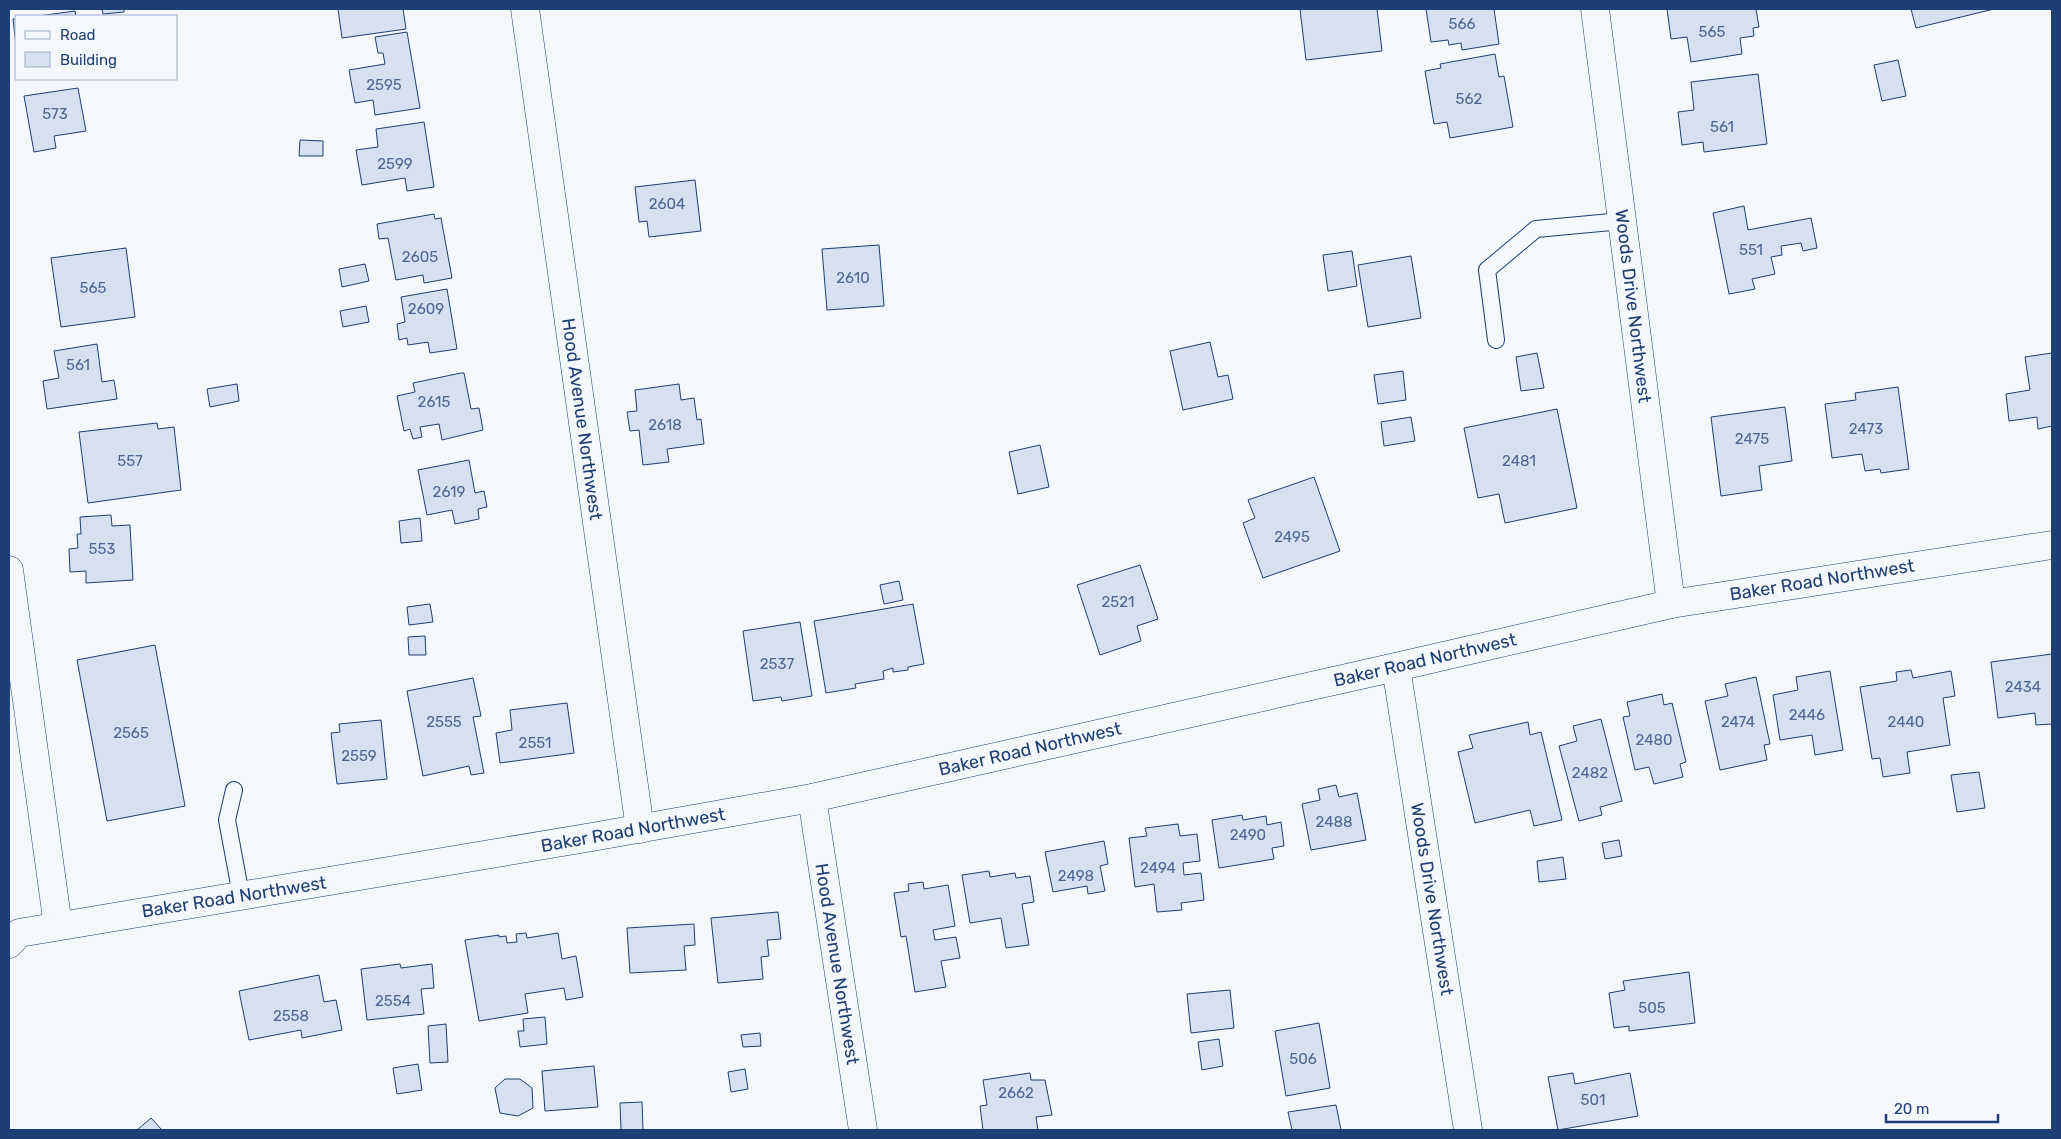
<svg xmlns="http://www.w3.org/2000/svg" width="2061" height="1139" viewBox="0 0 2061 1139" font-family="Rubik,sans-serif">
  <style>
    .building { fill: #d5e0f0; stroke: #1d3f73 }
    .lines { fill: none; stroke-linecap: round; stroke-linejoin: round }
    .service-casing { stroke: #1d3f73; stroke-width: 18 }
    .minor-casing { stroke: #1d3f73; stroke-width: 29 }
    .tertiary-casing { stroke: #1d3f73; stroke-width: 29 }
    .service { stroke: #f4f7fb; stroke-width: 16 }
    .minor { stroke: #f4f7fb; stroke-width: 28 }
    .tertiary { stroke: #f4f7fb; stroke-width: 28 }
    .labels { text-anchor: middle; stroke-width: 4; stroke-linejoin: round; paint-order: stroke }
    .number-label { font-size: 15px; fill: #4b6792 }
    .street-label { font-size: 18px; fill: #1d3f73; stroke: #f4f7fb }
  </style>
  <rect width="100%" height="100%" fill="#f4f7fb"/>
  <path class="building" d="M 102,9 L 124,9 L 124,12 L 103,14 Z
    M 338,9 L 403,9 L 406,29 L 342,38 Z
    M 1300,9 L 1377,9 L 1382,51 L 1306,60 Z
    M 1426,9 L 1494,9 L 1499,44 L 1462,50 L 1461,43 L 1449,45 L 1448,40 L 1431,42 Z
    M 1667,9 L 1756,9 L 1759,27 L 1753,28 L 1754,36 L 1740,38 L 1742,54 L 1691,62 L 1687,37 L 1671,39 Z
    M 1911,9 L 1994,9 L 1916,28 Z
    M 75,11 L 76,16 L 38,16 Z
    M 13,19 L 16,19 L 16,46 Z
    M 407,32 L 420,108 L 375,115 L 373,100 L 355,103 L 349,70 L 385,64 L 383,53 L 378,53 L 375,37 Z
    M 1495,54 L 1499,77 L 1504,76 L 1513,127 L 1450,138 L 1447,122 L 1434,124 L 1425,71 L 1441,68 L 1440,64 Z
    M 1898,60 L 1906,96 L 1882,101 L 1874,65 Z
    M 1758,74 L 1767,144 L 1704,152 L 1703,142 L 1682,145 L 1678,112 L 1694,110 L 1691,82 Z
    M 78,88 L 86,131 L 54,136 L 56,148 L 34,152 L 24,96 Z
    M 424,122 L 434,187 L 407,191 L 405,178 L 362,185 L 356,150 L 378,147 L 376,129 Z
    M 300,140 L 323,141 L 323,156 L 299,156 Z
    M 695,180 L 701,231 L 649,237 L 647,221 L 639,222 L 635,187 Z
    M 1744,206 L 1748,230 L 1811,218 L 1817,248 L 1803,251 L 1801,243 L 1781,246 L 1782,255 L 1771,257 L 1775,274 L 1752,279 L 1755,289 L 1729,294 L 1713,213 Z
    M 434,214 L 435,219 L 441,218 L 452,278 L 424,283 L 423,275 L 396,280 L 388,238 L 379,239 L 377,224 Z
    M 879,245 L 884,306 L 827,310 L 822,249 Z
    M 126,248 L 135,317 L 61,327 L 51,258 Z
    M 1352,251 L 1357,286 L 1328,291 L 1323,255 Z
    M 1411,256 L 1421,318 L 1368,327 L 1358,265 Z
    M 365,264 L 369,281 L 342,287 L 339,269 Z
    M 447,289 L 457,349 L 430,353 L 428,342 L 408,345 L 407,338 L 399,340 L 397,324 L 405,322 L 401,297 Z
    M 366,306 L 369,322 L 343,327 L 340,311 Z
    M 1210,342 L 1218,377 L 1228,375 L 1233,399 L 1183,410 L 1170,351 Z
    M 97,344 L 102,382 L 114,380 L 117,399 L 47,409 L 43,381 L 59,378 L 54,351 Z
    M 1537,353 L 1544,388 L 1521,391 L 1516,357 Z
    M 2052,353 L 2052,426 L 2038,429 L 2037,417 L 2009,421 L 2006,394 L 2030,390 L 2025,357 Z
    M 1403,371 L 1406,400 L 1378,404 L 1374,375 Z
    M 461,373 L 464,373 L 471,409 L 479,408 L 483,430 L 442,440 L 439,424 L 420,427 L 422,437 L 413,439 L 410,429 L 404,431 L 397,396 L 415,392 L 413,383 Z
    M 237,384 L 239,401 L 210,407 L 207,389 Z
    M 679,384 L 681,400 L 694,398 L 697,420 L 701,419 L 704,444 L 667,449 L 669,462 L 643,465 L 639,430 L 630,431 L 627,412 L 637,411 L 635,390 Z
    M 1898,387 L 1909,469 L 1881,473 L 1880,469 L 1865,471 L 1862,454 L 1832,458 L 1825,404 L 1856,400 L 1855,393 Z
    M 1785,407 L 1792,461 L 1759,466 L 1762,490 L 1721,496 L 1711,417 Z
    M 1557,409 L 1577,508 L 1505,523 L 1499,494 L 1478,498 L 1464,428 Z
    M 1411,417 L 1415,441 L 1384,446 L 1381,422 Z
    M 157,423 L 158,429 L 174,427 L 181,490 L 88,503 L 79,432 Z
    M 1040,445 L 1049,487 L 1018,494 L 1009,452 Z
    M 469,460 L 475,493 L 484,491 L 487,507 L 478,509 L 479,519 L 455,524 L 452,510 L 427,515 L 418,470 Z
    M 1314,477 L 1340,551 L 1263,578 L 1243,523 L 1255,518 L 1248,500 Z
    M 111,515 L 112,526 L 130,525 L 133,580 L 86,583 L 86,571 L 70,572 L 69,549 L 78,548 L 77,534 L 81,534 L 80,517 Z
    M 420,518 L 422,541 L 401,543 L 399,521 Z
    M 1140,565 L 1158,619 L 1137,626 L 1141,641 L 1100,655 L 1077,585 Z
    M 899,581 L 903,600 L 884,604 L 880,585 Z
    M 430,604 L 433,622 L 409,625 L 407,607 Z
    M 913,604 L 924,664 L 908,667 L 908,670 L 893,672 L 893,668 L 883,671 L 884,679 L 855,684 L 856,688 L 826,693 L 814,621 Z
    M 800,622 L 812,696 L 782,701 L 781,697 L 753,701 L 743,631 Z
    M 425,636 L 426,655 L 409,655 L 408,637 Z
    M 155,645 L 185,806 L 107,821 L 77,660 Z
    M 2052,654 L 2052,724 L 2036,725 L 2035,713 L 1998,718 L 1991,662 Z
    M 1911,670 L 1913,678 L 1951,671 L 1955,696 L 1943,698 L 1950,745 L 1907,752 L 1910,773 L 1883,777 L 1880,758 L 1872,759 L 1860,687 L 1897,681 L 1896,672 Z
    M 1830,671 L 1843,750 L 1815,755 L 1812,735 L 1780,740 L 1773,695 L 1798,690 L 1796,677 Z
    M 1756,677 L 1770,744 L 1764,745 L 1767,760 L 1720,770 L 1705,701 L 1728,696 L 1725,684 Z
    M 473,678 L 481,716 L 473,717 L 484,773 L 471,775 L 469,766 L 423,776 L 407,691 Z
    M 1662,694 L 1664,705 L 1672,703 L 1686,762 L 1680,764 L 1683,777 L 1654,784 L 1649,767 L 1635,770 L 1623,717 L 1630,716 L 1627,702 Z
    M 567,703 L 574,753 L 500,763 L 496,733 L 512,730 L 510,710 Z
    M 1601,719 L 1622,801 L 1600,807 L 1602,815 L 1579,821 L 1559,746 L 1577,741 L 1573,726 Z
    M 381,720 L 387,779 L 337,784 L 331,733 L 340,732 L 339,724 Z
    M 1528,722 L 1530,735 L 1541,732 L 1562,820 L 1534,826 L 1530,810 L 1475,823 L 1458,752 L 1473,748 L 1469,735 Z
    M 1979,772 L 1985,808 L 1957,812 L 1951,775 Z
    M 1336,785 L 1339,797 L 1357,793 L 1366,840 L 1311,850 L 1302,804 L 1320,800 L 1318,789 Z
    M 1242,815 L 1243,820 L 1266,816 L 1267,825 L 1281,822 L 1284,846 L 1272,848 L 1274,859 L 1219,868 L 1212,820 Z
    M 1178,824 L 1180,836 L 1197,834 L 1200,861 L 1183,863 L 1184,875 L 1201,873 L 1204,900 L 1181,903 L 1182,910 L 1157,912 L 1154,884 L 1135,887 L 1129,838 L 1147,836 L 1145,828 Z
    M 1619,840 L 1622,856 L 1605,859 L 1602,843 Z
    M 1104,841 L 1108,864 L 1100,866 L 1105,891 L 1088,894 L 1087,886 L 1053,892 L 1045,852 Z
    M 1563,857 L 1566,879 L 1539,882 L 1537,861 Z
    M 989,871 L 990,877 L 1015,873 L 1016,878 L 1030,876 L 1034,902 L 1022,904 L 1029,945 L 1006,948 L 1001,918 L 970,923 L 962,875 Z
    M 923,882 L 924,889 L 948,885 L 955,926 L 933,930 L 935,940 L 956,937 L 960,958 L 941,961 L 946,987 L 915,992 L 906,936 L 901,937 L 894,893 L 909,891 L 908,884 Z
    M 778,912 L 781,939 L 767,940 L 769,956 L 761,957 L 763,979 L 718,983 L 711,918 Z
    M 694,924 L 695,945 L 684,946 L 686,970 L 630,973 L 627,928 Z
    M 526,933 L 527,938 L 558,933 L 562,959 L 576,956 L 583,997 L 566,1000 L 564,988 L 525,994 L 528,1013 L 479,1021 L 465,940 L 499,935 L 499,937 L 506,936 L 507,943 L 517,942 L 516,934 Z
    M 400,964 L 401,968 L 432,964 L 434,988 L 421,989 L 424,1014 L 367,1020 L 361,969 Z
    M 1689,972 L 1695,1023 L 1629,1031 L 1629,1026 L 1614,1028 L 1609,993 L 1625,990 L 1623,981 Z
    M 319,975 L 324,1002 L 336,1000 L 342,1030 L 302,1038 L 301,1030 L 249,1040 L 239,991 Z
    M 1230,990 L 1234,1028 L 1191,1033 L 1187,994 Z
    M 545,1017 L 547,1044 L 520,1047 L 518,1031 L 524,1031 L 523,1019 Z
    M 1319,1023 L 1330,1088 L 1286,1096 L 1275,1031 Z
    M 446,1024 L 448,1062 L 430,1063 L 428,1026 Z
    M 760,1033 L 761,1046 L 743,1047 L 741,1035 Z
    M 1219,1039 L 1223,1066 L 1202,1070 L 1198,1042 Z
    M 418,1064 L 422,1090 L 397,1094 L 393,1068 Z
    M 594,1066 L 598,1107 L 545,1111 L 542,1071 Z
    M 745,1069 L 748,1089 L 731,1092 L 728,1072 Z
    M 1030,1073 L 1031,1080 L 1045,1080 L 1052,1115 L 1036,1117 L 1038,1130 L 983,1130 L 980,1106 L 987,1105 L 983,1080 Z
    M 1573,1073 L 1575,1084 L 1630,1073 L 1638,1116 L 1558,1130 L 1548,1077 Z
    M 505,1079 L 520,1079 L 532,1088 L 533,1108 L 518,1116 L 500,1113 L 495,1088 Z
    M 642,1102 L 643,1130 L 621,1130 L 620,1103 Z
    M 1336,1105 L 1341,1130 L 1292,1130 L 1288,1112 Z
    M 151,1118 L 162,1130 L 137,1130 Z"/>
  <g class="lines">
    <g class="service-casing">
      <path id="service" d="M 1496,340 L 1487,270 L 1536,229 L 1622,221
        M 234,790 L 227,820 L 241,895"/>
    </g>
    <g class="minor-casing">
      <path id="minor" d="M 525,9 L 640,829
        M 1595,9 L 1671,604
        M 9,570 L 58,926
        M 1396,667 L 1468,1130
        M 812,798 L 863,1130"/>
    </g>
    <g class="tertiary-casing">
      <path id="tertiary" d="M 9,944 L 19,933 L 592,837 L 812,798 L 1396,667 L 1671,604 L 2052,545"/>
    </g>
    <use href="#service" class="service"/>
    <use href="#minor" class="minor"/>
    <use href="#tertiary" class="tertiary"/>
  </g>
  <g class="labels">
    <g class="number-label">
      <text x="1462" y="29">566</text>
      <text x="1712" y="37">565</text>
      <text x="384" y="90">2595</text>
      <text x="1469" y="104">562</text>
      <text x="55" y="119">573</text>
      <text x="1722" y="132">561</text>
      <text x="395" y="169">2599</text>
      <text x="667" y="209">2604</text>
      <text x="1751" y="255">551</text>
      <text x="420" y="262">2605</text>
      <text x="853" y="283">2610</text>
      <text x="93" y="293">565</text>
      <text x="426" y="314">2609</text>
      <text x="78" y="370">561</text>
      <text x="434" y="407">2615</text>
      <text x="665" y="430">2618</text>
      <text x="1866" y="434">2473</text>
      <text x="1752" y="444">2475</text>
      <text x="130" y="466">557</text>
      <text x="1519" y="466">2481</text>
      <text x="449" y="497">2619</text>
      <text x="1292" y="542">2495</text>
      <text x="102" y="554">553</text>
      <text x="1118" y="607">2521</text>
      <text x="777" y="669">2537</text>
      <text x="2023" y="692">2434</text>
      <text x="1807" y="720">2446</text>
      <text x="444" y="727">2555</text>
      <text x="1738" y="727">2474</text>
      <text x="1906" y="727">2440</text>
      <text x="131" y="738">2565</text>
      <text x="1654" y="745">2480</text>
      <text x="535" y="748">2551</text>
      <text x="359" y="761">2559</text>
      <text x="1590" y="778">2482</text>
      <text x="1334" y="827">2488</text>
      <text x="1248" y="840">2490</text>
      <text x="1158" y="873">2494</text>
      <text x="1076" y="881">2498</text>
      <text x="393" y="1006">2554</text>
      <text x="1652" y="1013">505</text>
      <text x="291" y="1021">2558</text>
      <text x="1303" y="1064">506</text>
      <text x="1016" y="1098">2662</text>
      <text x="1593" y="1105">501</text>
    </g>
    <g class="street-label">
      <text transform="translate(1633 306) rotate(83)" y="6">Woods Drive Northwest</text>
      <text transform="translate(582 419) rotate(82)" y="6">Hood Avenue Northwest</text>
      <text transform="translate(1822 580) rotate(-9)" y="6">Baker Road Northwest</text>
      <text transform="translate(1425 660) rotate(-13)" y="6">Baker Road Northwest</text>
      <text transform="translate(1030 749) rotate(-13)" y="6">Baker Road Northwest</text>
      <text transform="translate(633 830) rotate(-10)" y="6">Baker Road Northwest</text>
      <text transform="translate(234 897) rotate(-9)" y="6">Baker Road Northwest</text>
      <text transform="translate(1432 899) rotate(81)" y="6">Woods Drive Northwest</text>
      <text transform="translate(837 964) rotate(81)" y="6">Hood Avenue Northwest</text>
    </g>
  </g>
  <rect width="2061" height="1139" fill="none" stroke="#1d3f73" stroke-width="20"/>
  <rect x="15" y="15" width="162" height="65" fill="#f4f7fb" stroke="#9eadc5"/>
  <rect x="25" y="31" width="25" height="8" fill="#f4f7fb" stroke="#9eadc5"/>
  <text x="60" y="40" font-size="15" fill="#1d3f73">Road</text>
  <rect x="25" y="52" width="25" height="15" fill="#d5e0f0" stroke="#9eadc5"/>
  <text x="60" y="65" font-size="15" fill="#1d3f73">Building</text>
  <path d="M1886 1114v8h112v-8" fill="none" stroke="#1d3f73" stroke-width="2.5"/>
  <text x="1894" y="1114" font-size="15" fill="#1d3f73" stroke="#f4f7fb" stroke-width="4" paint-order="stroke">20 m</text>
</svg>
